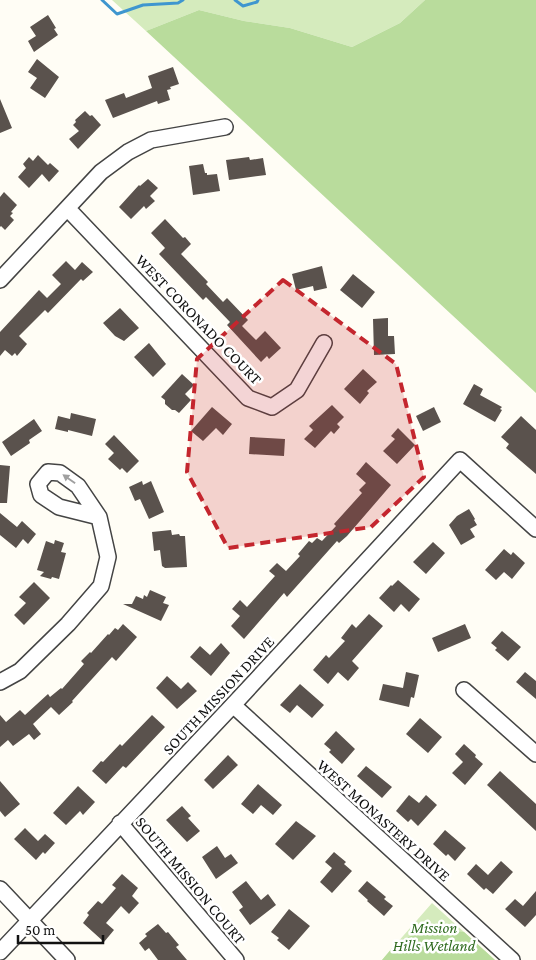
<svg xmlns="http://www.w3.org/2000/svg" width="536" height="960" viewBox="0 0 536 960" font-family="'Crimson Pro',serif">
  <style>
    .green { fill: #d5ebbd }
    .forest { fill: #b9dc9c }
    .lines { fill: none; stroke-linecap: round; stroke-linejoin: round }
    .stream { stroke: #3f96cf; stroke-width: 3 }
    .building { fill: #5a524d }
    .minor-casing { stroke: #444; stroke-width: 18 }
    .minor { stroke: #fff; stroke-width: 15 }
    .oneway { fill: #a0a0a0 }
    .marked { fill: #c4262e; fill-opacity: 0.2; stroke: #c4262e; stroke-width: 4; stroke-dasharray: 10 6; stroke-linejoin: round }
    .labels { text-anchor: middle; stroke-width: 5; stroke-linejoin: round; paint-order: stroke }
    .street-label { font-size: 16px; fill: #111; stroke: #fff }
    .park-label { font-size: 16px; font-style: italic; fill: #2f6b1f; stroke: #fff }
  </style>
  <rect width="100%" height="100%" fill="#fffdf5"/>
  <path class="green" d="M 112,0 L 425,0 L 400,23 L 352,47 L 290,28 L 244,21 L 199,10 L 146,31 Z
    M 432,903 L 495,960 L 382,960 Z"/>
  <path class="forest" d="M 425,0 L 536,0 L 536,393 L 146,31 L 199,10 L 244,21 L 290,28 L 352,47 L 400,23 Z
    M 441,930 L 464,932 L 495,960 L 382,960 L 398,941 L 421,932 Z"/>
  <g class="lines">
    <path class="stream" d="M 102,0 L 117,14 L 143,5 L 178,3 L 183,0
      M 235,0 L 243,6 L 257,2 L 258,0"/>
  </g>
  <path class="building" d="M 48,15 L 56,28 L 54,29 L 58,35 L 34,52 L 28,41 L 36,36 L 30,27 Z
    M 37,59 L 59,77 L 45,98 L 30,88 L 37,78 L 28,72 Z
    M 173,67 L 179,84 L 170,87 L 171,89 L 167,90 L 170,100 L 158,104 L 157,101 L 113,118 L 105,100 L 124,93 L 126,98 L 152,88 L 148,76 Z
    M 0,99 L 12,128 L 0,133 Z
    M 85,111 L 90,116 L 92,115 L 101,125 L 78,149 L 69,139 L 79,131 L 73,125 L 76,122 L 75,120 Z
    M 38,155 L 48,165 L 50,163 L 59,171 L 49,182 L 42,174 L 29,188 L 18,177 L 26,168 L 23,164 L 29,157 L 33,161 Z
    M 249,157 L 250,160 L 263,158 L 266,175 L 229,180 L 226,160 Z
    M 203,164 L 205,173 L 207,173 L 207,175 L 217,174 L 220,191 L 193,195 L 189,166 Z
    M 148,179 L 158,188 L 150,196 L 155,201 L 146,209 L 144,206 L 131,219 L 119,207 L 139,185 L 140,186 Z
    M 4,192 L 17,205 L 11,212 L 13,213 L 10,216 L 14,220 L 5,230 L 1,226 L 0,227 L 0,197 Z
    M 165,219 L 183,238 L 185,237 L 191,244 L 181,254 L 208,282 L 206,284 L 223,302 L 227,298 L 248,320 L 242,326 L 256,340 L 265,331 L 281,348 L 269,359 L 267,356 L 261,362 L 227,325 L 230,322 L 206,297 L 203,300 L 159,254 L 165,248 L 151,233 Z
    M 66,261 L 75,270 L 82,262 L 93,272 L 83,281 L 81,279 L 48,313 L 45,310 L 19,336 L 27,344 L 17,356 L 15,353 L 12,356 L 5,350 L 0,356 L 0,332 L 39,290 L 47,298 L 61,284 L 52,275 Z
    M 322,266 L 327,288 L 314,291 L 313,286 L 296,290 L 292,274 Z
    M 353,274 L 375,292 L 362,308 L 340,290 Z
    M 120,308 L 139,328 L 124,341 L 115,336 L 103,323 Z
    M 388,318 L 388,336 L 394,336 L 395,354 L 374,355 L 373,319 Z
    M 149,343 L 166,364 L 153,377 L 134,357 Z
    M 363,369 L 377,382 L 367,391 L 369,393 L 360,404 L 344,389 Z
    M 182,374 L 194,385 L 185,394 L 191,400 L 179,413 L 175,410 L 172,410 L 165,404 L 165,400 L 161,397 Z
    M 474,384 L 483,389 L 480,395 L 502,407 L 500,409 L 502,410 L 495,422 L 463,404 Z
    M 332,405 L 344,417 L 337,424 L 340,427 L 334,434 L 331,431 L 315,448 L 304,439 L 313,430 L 309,426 Z
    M 212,407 L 232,424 L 223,435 L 216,428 L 203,441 L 191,431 Z
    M 434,407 L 441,422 L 423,431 L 416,416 Z
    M 71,413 L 96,419 L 92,436 L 68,430 L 68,432 L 55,429 L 58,416 L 70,419 Z
    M 521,416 L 536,430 L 536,474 L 506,448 L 509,444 L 501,437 Z
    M 34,419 L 42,431 L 29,440 L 30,443 L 11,456 L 2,442 Z
    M 398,428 L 415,445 L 397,464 L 383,451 L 395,439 L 391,436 Z
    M 114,435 L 139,461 L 127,473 L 122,468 L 120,470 L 108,459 L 114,453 L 105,444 Z
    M 250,437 L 285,439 L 284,456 L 249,454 Z
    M 366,462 L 391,485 L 347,536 L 339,543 L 337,541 L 287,597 L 284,593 L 244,639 L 231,626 L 240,616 L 232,609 L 240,600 L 247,607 L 275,576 L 269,571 L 277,563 L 286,571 L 300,556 L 298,554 L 309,541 L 312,543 L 317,538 L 322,541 L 336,526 L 334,524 L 362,493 L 359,490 L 366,483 L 356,474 Z
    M 0,465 L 10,466 L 7,503 L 0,503 Z
    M 142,481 L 143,485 L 151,481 L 164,512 L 149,519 L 140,499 L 135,501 L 129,487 Z
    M 469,509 L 475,519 L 474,520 L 477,525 L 470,529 L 475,537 L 461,545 L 449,525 L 457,516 Z
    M 0,513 L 17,527 L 22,521 L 36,534 L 28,544 L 23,539 L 16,548 L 0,535 Z
    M 171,530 L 172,535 L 179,534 L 180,536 L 185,536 L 187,567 L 165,568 L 162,566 L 160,550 L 154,551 L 152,532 Z
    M 55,540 L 64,543 L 61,552 L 66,553 L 59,579 L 52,577 L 51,579 L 40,576 L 44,572 L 37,570 L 46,541 L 54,544 Z
    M 433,542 L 445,553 L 426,574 L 413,562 Z
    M 504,549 L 511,555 L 513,552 L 525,563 L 512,579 L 504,572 L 496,580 L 485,570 Z
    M 398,580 L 420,599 L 409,612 L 401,604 L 394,612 L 379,598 L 391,585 L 392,586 Z
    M 34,582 L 50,598 L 24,625 L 14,615 L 26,603 L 19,597 Z
    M 150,590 L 166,597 L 163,603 L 169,605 L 161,621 L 123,604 L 132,604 L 136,596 L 143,599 L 144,595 L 147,597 Z
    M 369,614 L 383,626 L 352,661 L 359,668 L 348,681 L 338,672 L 328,684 L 313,670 L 326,655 L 329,658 L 345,641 L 341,638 L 352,624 L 356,628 Z
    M 123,624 L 137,637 L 116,661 L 112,657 L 72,701 L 73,702 L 59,715 L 51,707 L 33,724 L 41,734 L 34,740 L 29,734 L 13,746 L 8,740 L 0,747 L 0,715 L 6,722 L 20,710 L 25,715 L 48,694 L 50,697 L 61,688 L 62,689 L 84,664 L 81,661 L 90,652 L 91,653 L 108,634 L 109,635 L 115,628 L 118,630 Z
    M 465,624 L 471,638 L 438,652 L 432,638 Z
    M 502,631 L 521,647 L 508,661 L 495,650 L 497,648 L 491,643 Z
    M 221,643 L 230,653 L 211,676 L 190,657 L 200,646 L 210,655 Z
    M 406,672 L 419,675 L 414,698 L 411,697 L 409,707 L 379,700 L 383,684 L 403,688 Z
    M 525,672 L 536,681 L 536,699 L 516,682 Z
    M 167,676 L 181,689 L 188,682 L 197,691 L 177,709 L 156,688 Z
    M 300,684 L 324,705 L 312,718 L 297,705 L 290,713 L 280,705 Z
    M 152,715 L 165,727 L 126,768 L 123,766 L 106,784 L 92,771 L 101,761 L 103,762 L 120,744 L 122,746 Z
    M 420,718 L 442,737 L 428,753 L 406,734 Z
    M 336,731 L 355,749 L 342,764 L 329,752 L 331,750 L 324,744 Z
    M 464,744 L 476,755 L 475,757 L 483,764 L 465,785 L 452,773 L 463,762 L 455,754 Z
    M 228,755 L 238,765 L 213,789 L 204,780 Z
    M 366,766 L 392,787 L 382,798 L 357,776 Z
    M 500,771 L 536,804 L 536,831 L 487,785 Z
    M 0,781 L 20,804 L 5,817 L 0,811 Z
    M 258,784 L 282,805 L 273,815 L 261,805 L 253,814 L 241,804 Z
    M 78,786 L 95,802 L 83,815 L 80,811 L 66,825 L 53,813 Z
    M 409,795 L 419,803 L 426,795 L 437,805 L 418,826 L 411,819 L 408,822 L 396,811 Z
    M 182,806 L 191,816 L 188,818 L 200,831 L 187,842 L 166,820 Z
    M 296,821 L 316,836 L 293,860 L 275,844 Z
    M 25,828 L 38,841 L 45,834 L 55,843 L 45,854 L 43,852 L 36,860 L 14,839 Z
    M 445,830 L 466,848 L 455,861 L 448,854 L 446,856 L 433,844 Z
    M 217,846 L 225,858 L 231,854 L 238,863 L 216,879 L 202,857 Z
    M 334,852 L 346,862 L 344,864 L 352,871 L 332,893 L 320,882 L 332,868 L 325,862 Z
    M 501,861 L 513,872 L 493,894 L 486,888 L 484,890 L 467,874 L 476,864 L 488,875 Z
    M 122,874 L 138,888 L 132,896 L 139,903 L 129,914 L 121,906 L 106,923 L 114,930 L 104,942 L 83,923 L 89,915 L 87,913 L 98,901 L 102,904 L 116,888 L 112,885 Z
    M 246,881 L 261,900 L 268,894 L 276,905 L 250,925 L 239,910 L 243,907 L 232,892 Z
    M 367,881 L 386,897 L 384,899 L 393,906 L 384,916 L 367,901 L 368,900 L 358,891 Z
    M 536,891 L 536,915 L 525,927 L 505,909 L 515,899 L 523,906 Z
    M 289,909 L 310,926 L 289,950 L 277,940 L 279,938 L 271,932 Z
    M 158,924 L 166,933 L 168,932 L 179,945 L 176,947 L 187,960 L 158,960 L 149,948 L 145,951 L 139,943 L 147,936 L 145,934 Z"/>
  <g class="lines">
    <g class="minor-casing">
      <path id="minor" d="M 68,209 L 248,398 L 272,407 L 297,390 L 324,343
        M 0,280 L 101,172 L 128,152 L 151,140 L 225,127
        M 0,682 L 20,671 L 68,624 L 101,586 L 108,557 L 99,517 L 78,486 L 60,473 L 48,472 L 38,484 L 41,495 L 59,507 L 99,517
        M 464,690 L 536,754
        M 233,705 L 512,960
        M 120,823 L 236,960
        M 0,889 L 67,960
        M 0,952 L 233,705 L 460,460 L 536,529"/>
    </g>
    <use href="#minor" class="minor"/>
  </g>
  <defs><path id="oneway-solid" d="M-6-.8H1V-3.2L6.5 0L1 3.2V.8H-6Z" transform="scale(1.25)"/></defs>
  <use class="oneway" href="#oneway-solid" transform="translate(69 479) rotate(-145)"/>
  <path class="marked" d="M 283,280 L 396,364 L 424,477 L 371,527 L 228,548 L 187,472 L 197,359 Z"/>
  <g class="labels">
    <g class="street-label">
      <text transform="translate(199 319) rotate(46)" y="6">WEST CORONADO COURT</text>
      <text transform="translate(218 695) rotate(-47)" y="6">SOUTH MISSION DRIVE</text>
      <text transform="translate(384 820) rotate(42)" y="6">WEST MONASTERY DRIVE</text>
      <text transform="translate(191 880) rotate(50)" y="6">SOUTH MISSION COURT</text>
    </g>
    <g class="park-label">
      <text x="434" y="933">Mission<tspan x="434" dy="18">Hills Wetland</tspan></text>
    </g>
  </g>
  <path d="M18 935v8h85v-8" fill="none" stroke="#111111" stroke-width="2.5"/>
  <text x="25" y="935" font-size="15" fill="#111111" stroke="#ffffff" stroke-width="4" paint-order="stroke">50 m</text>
</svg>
